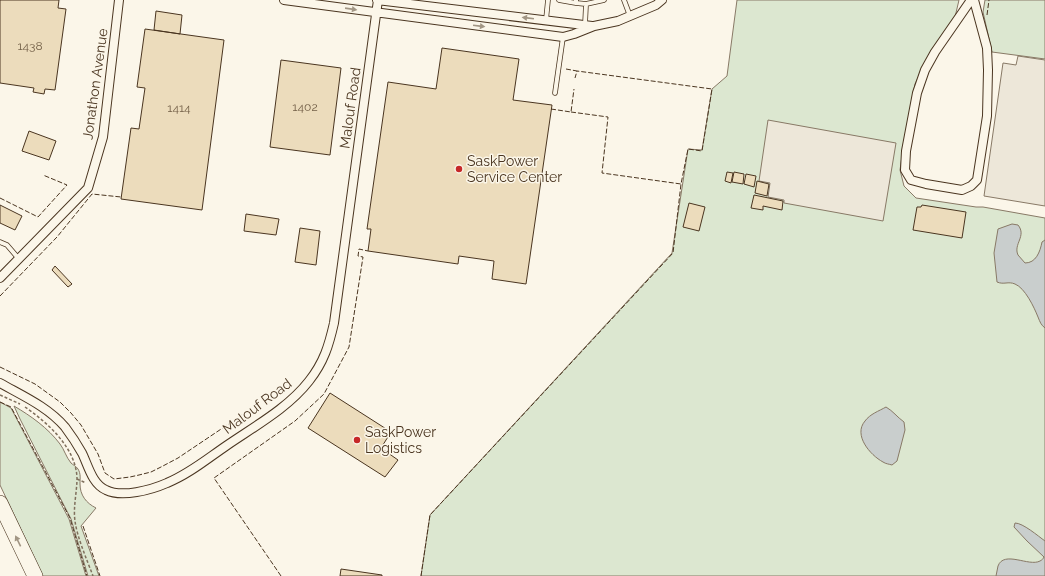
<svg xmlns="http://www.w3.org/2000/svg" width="1045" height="576" viewBox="0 0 1045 576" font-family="Raleway,sans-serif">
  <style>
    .green { fill: #dce7d0; stroke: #887966 }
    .parking { fill: #ede7d9; stroke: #887966 }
    .water { fill: #c9cecd; stroke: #887966 }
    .building { fill: #ecdcbc; stroke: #4a3520 }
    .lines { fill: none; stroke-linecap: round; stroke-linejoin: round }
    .lane-casing { stroke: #4a3520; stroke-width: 5.5 }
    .street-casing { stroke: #4a3520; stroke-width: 10 }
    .highway-casing { stroke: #4a3520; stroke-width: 16 }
    .path { stroke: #7f6f5c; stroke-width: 1.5; stroke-dasharray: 3 2; stroke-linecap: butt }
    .lane { stroke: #fbf6e9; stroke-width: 4 }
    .street { stroke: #fbf6e9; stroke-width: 8 }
    .highway { stroke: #fbf6e9; stroke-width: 15 }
    .fence { stroke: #4a3520; stroke-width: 1; stroke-dasharray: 5 2; stroke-linecap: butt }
    .oneway { fill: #a29684 }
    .poi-dot { fill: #c62828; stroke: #fbf6e9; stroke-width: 1.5 }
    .labels { text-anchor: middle; stroke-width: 3; stroke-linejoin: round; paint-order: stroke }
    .number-label { font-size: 12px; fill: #725f47 }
    .street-label { font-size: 14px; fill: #4a3520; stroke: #fbf6e9 }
    .poi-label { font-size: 14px; fill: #4a3520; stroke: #fbf6e9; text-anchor: start }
  </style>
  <rect width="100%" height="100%" fill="#fbf6e9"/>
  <path class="green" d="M 737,0 L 959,0 L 955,17 L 932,49 L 915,84 L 904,142 L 900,170 L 904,186 L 916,198 L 976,207 L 983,207 L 1045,218 L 1045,576 L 421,576 L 430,515 L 672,253 L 688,149 L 702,150 L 712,89 L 727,76 Z
    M 985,0 L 1045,0 L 1045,59 L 992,52 L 983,12 Z
    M 0,402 L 11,408 L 69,519 L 86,576 L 43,576 L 0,485 Z
    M 14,406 C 31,416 48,428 60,444 C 64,449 66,457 71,463 C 73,465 76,466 78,469 C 81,474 80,478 80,484 C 80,495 86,503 96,508 L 81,526 L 99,576 L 88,576 L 71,519 L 20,419 Z"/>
  <path class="parking" d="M 1018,56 L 1045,60 L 1045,206 L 984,196 L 1003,63 L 1016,65 Z
    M 768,120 L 896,143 L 883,221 L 784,203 L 784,200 L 768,197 L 770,183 L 759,181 Z"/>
  <path class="water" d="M 1012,224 L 1018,225 C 1027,236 1013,244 1018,255 C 1020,258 1023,260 1025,263 C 1036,263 1040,252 1042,242 L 1045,240 L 1045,328 C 1041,325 1040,322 1038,317 C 1034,307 1025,288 1015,284 C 1008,281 1004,285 997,282 L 994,253 L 998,229 Z
    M 886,407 C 893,411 897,417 904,422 L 905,430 L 897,461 L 892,465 C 889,464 886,464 883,462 C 870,455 853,435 865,421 C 870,414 879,411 886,407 Z
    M 1015,523 C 1023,523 1038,536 1045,541 L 1045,576 L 996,576 C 997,573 997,569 998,566 C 1004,550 1029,567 1040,561 C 1042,560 1043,559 1044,557 L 1027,541 L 1014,527 Z"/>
  <path class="building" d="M 0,0 L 59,0 L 58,8 L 66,9 L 55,90 L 45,89 L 44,94 L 33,92 L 34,88 L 0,83 Z
    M 156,11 L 182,15 L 180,34 L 154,30 Z
    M 145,29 L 224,40 L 202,210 L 121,199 L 131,128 L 139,129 L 145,88 L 137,87 Z
    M 442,48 L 519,59 L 513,100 L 552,105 L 526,284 L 492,279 L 494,261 L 459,256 L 458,264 L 368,251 L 371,229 L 367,229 L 388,82 L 436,89 Z
    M 281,60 L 341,68 L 330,155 L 270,147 Z
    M 29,131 L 56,141 L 49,160 L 22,151 Z
    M 727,172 L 733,173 L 731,183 L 725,181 Z
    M 734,172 L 744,174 L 743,184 L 732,182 Z
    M 746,174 L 756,176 L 754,187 L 744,184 Z
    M 757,181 L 769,184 L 767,196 L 755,193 Z
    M 754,195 L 783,201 L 782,210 L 763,206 L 763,210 L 751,208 Z
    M 689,203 L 705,207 L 699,231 L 683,227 Z
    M 0,205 L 22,216 L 15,230 L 0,223 Z
    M 922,205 L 966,212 L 962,238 L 913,230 L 917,207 L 921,207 Z
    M 246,214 L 279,219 L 276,235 L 244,231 Z
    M 300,228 L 320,231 L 316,265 L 295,262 Z
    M 55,266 L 72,284 L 68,287 L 52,270 Z
    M 330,393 L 391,432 L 381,448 L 398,460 L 385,477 L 308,428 Z
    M 341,569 L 382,575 L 382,576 L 340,576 Z"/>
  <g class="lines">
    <g class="lane-casing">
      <path id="lane" d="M 559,0 L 576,3
        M 576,0 L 576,3 L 586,4 L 604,0
        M 624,0 L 630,16
        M 546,20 L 548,0
        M 585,25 L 586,4
        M 555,93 L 563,37
        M 0,242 L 7,245 L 19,259"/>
    </g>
    <g class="street-casing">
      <path id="street" d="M 284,0 L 563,37 L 574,34 L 594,26 L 618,21 L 656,5 L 662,0
        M 377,0 L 592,26
        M 971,0 L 935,52 L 925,70 L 917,93 L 906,151 L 905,170 L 911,180 L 926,184 L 962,190 L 971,186 L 977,180 L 987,116 L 988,70 L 987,48 L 974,0
        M 0,278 L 88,188 L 103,137 L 119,0
        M 0,383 C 23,396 48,407 65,427 C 71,435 77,444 82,453 C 88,465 92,484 106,490 C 122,498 151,490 167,483 C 189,474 207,459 226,446 C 255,426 288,408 309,381 C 324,362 329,345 334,323 L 378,0"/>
    </g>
    <g class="highway-casing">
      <path id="highway" d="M 0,503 L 35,576"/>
    </g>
    <path class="path" d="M 0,395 L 20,404
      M 25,407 C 48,423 76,448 77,478 C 77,492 73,507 75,521 C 77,537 87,560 93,576
      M 77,479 L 86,483"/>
    <use href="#lane" class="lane"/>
    <use href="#street" class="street"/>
    <use href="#highway" class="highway"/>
    <path class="fence" d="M 987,15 L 989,0
      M 566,69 L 577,71 L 575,78
      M 551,109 L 571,112 L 574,89
      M 571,112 L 608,117 L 602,173 L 681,184
      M 0,198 L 38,217 L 67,185 L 43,175
      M 0,296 L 57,237 L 92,194 L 121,197
      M 0,367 L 35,384 L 60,402 L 71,413 L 81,425 L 98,454 L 105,473 L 114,479 L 130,477 L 139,475 L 151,472 L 161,467 L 178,458 L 242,415
      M 0,402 L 11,407 L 70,518 L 87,576
      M 83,526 L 100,576
      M 281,576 L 214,478 L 295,421 L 324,394 L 349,347 L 363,257 L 358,256 L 359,249 L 368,251
      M 421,576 L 430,515 L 673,253 L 681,184 L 688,149 L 702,151 L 712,89 L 577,71"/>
  </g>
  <defs><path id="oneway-solid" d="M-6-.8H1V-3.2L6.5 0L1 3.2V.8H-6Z"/></defs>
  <g class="oneway">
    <use href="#oneway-solid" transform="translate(351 9) rotate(8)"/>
    <use href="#oneway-solid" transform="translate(528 18) rotate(-173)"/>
    <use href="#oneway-solid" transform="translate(479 26) rotate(7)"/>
    <use href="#oneway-solid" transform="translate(18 541) rotate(-116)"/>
  </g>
  <g class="poi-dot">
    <circle cx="459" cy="169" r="4"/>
    <circle cx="357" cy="440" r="4"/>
  </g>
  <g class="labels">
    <g class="number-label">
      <text x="30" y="50">1438</text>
      <text x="305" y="111">1402</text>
      <text x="179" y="112">1414</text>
    </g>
    <g class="street-label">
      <text transform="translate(95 84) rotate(-82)" y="5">Jonathon Avenue</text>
      <text transform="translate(350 108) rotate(-82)" y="5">Malouf Road</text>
      <text transform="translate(257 406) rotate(-37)" y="5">Malouf Road</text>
    </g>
    <g class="poi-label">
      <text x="467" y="166">SaskPower<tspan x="467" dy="16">Service Center</tspan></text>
      <text x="365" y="437">SaskPower<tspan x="365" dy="16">Logistics</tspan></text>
    </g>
  </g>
</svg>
